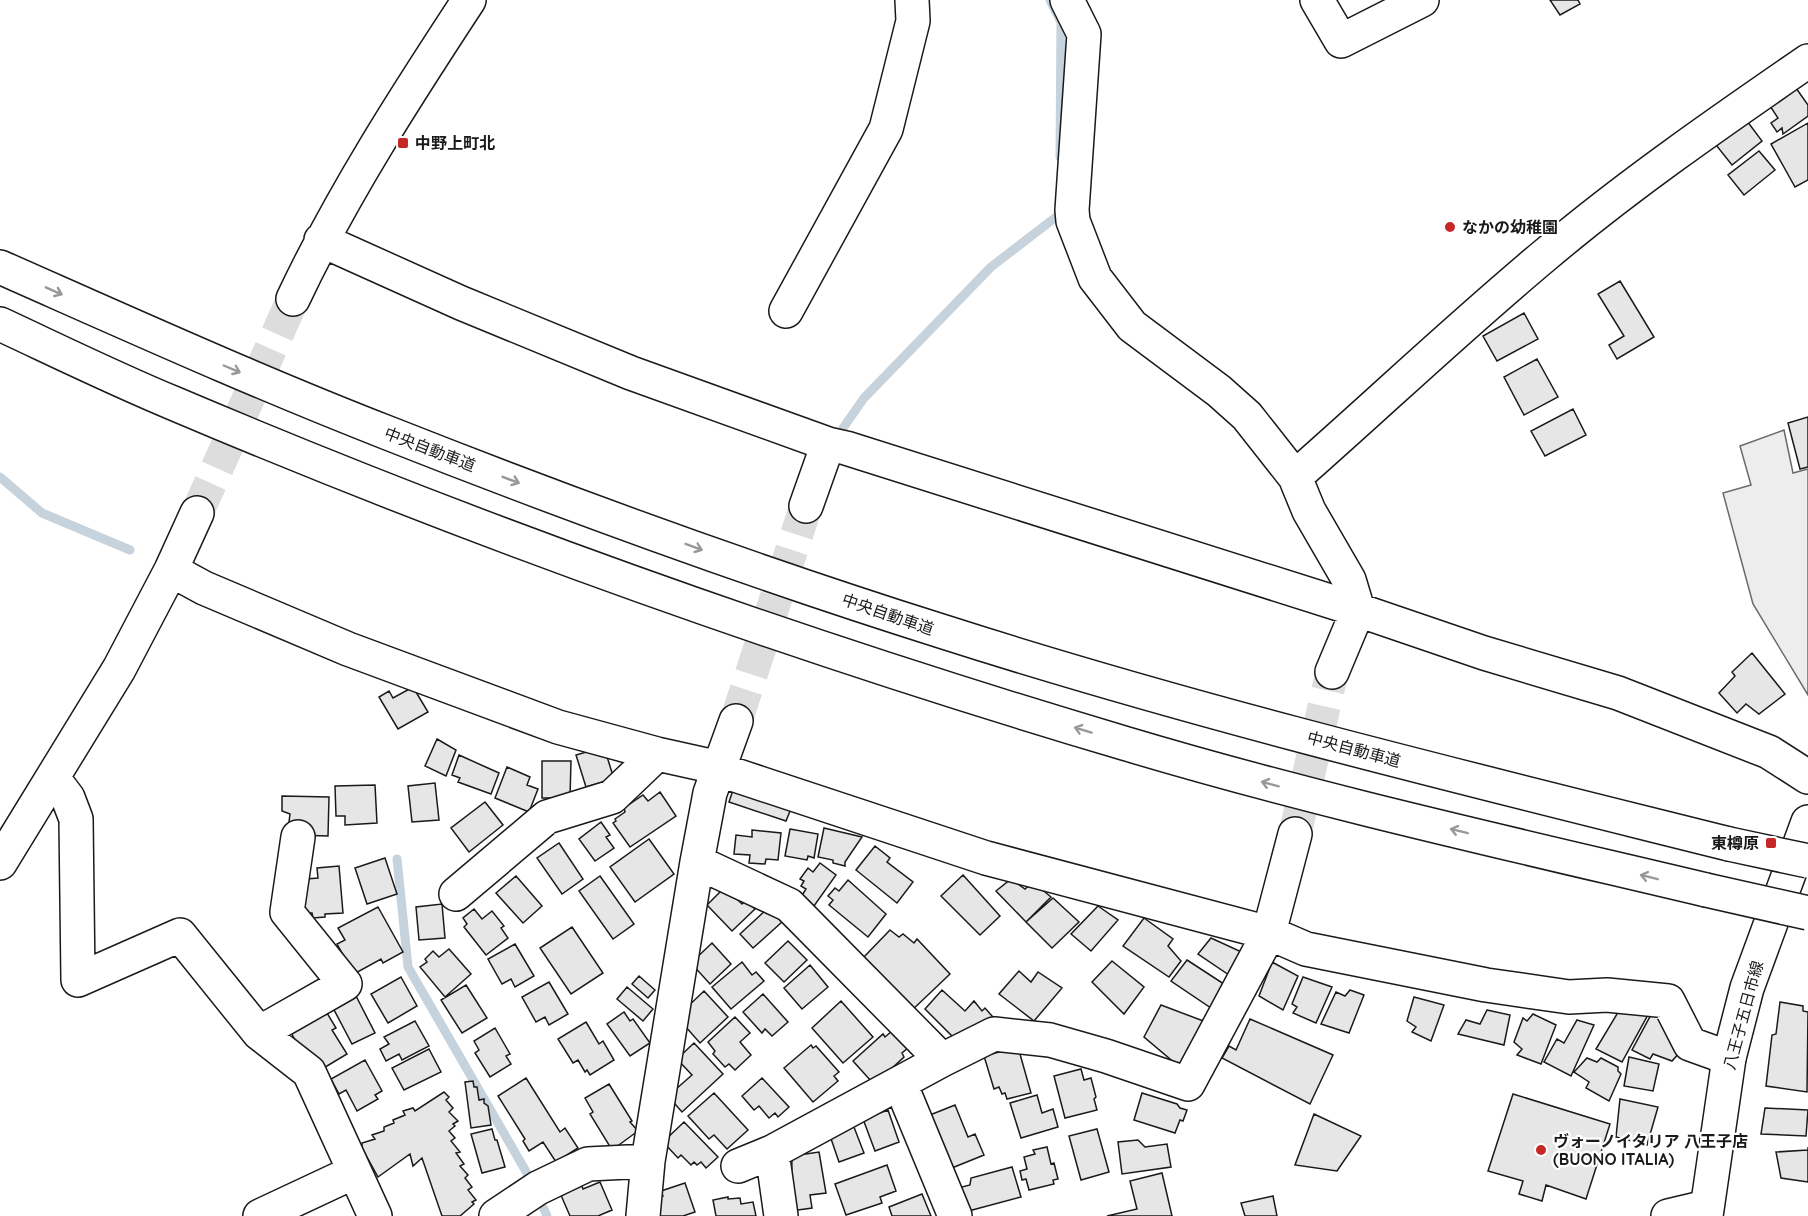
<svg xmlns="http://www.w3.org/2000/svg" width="1808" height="1216" viewBox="0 0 1808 1216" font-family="Quicksand,'Noto Sans JP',sans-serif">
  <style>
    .parking { fill: #ededed; stroke: #6a6a6a; stroke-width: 1.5 }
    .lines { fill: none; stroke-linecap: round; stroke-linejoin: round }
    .stream { stroke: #c6d2dc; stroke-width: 9 }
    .building { fill: #e6e6e6; stroke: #1a1a1a; stroke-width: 1.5 }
    .minor-tunnel { stroke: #ddd; stroke-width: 33; stroke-dasharray: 33 16; stroke-linecap: butt }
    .minor-casing { stroke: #1a1a1a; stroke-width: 36 }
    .major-casing { stroke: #1a1a1a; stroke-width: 36 }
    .highway-casing { stroke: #1a1a1a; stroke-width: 36 }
    .minor { stroke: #fff; stroke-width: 33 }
    .major { stroke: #fff; stroke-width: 33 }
    .highway { stroke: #fff; stroke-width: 33 }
    .highway-bridge-casing { stroke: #1a1a1a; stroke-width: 36; stroke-linecap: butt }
    .highway-bridge { stroke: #fff; stroke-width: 33 }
    .oneway { stroke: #989898 }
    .poi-dot { fill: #c62828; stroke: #fff; stroke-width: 2 }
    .labels { text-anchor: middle; stroke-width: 4.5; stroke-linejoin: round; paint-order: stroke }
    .poi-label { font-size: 16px; font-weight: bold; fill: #1a1a1a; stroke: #fff; text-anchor: start }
    .street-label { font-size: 16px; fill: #1a1a1a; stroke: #fff }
  </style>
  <rect width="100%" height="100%" fill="#fff"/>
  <path class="parking" d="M 1784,430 L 1793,473 L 1808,469 L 1808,695 L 1753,604 L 1723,493 L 1751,485 L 1740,446 Z"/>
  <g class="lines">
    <path class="stream" d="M 1050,0 L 1061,22 L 1060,157
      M 843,428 L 864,398 L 991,267 L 1056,217
      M 0,477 L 42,513 L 130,550
      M 397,859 L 408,967 L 528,1175
      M 544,1209 L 547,1216"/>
  </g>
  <path class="building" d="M 1550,0 L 1578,0 L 1580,4 L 1560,15 Z
    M 1796,88 L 1808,105 L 1808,116 L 1783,134 L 1782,128 L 1777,132 L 1771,123 L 1778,118 L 1770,106 Z
    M 1747,121 L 1762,141 L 1732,165 L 1716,145 Z
    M 1808,123 L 1808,180 L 1795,187 L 1771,144 Z
    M 1759,151 L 1775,170 L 1744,195 L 1728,175 Z
    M 1620,281 L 1654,337 L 1617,359 L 1609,345 L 1624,336 L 1598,294 Z
    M 1524,313 L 1538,339 L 1497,361 L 1483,336 Z
    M 1537,359 L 1558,397 L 1524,415 L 1504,377 Z
    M 1573,409 L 1586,435 L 1545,456 L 1531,431 Z
    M 1808,417 L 1808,467 L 1800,469 L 1788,423 Z
    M 1752,653 L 1785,694 L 1759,714 L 1746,704 L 1737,713 L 1719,693 L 1735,676 L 1732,672 Z
    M 413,687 L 428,712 L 398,729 L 379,697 L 389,691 L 393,698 Z
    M 437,739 L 456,750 L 446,776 L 425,766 Z
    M 604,747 L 614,779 L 586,787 L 576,755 Z
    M 459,755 L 499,773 L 491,794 L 458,782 L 460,778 L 452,775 Z
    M 542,761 L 571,761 L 570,798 L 542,798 Z
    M 507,767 L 530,777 L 527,785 L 538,789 L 529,812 L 495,798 Z
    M 435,783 L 439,820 L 412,822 L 408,786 Z
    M 375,785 L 377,823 L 345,825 L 345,816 L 336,816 L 335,786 Z
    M 734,787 L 792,806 L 786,821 L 729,802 Z
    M 660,792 L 676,816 L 630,847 L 613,823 L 616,821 L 615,819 L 625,812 L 624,808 L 643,795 L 648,801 Z
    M 282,796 L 329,797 L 328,836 L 295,835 L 296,822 L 289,822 L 290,814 L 282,811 Z
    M 485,802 L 503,825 L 469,852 L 451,828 Z
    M 601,822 L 610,835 L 606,837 L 614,848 L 595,861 L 579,839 Z
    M 824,828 L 862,837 L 845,862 L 845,866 L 833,863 L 833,860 L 818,857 Z
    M 790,829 L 818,834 L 814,858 L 808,856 L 807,860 L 785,856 Z
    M 752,830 L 781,833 L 778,860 L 766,859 L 765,864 L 749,863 L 750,855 L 734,854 L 736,835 L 752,837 Z
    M 649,839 L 674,874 L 635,902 L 610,867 Z
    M 559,843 L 583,879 L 562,894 L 537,858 Z
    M 875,846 L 890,858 L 887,862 L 913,882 L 897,903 L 856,870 Z
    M 385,858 L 397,894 L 367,904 L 355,868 Z
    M 820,863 L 836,875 L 814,906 L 801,897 L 806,889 L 801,886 L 804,881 L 800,879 L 808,868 L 813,872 Z
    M 339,866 L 343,913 L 325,914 L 325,917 L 313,918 L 312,913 L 306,913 L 305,907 L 303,907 L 306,879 L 318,878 L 317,868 Z
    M 963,875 L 1000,916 L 980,935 L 941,896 Z
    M 516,876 L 542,906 L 523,923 L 496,893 Z
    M 600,876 L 634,924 L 613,939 L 579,891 Z
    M 1011,879 L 1025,889 L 1033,882 L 1051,897 L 1026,922 L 996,891 Z
    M 848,880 L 886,914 L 868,937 L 829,905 L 833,900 L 828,896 L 835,888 L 839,891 Z
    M 725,887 L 742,904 L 746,900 L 755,909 L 732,931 L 707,905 Z
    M 1053,898 L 1079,922 L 1052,948 L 1026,922 Z
    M 442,904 L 445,938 L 419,940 L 416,907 Z
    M 1098,906 L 1118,920 L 1091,951 L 1071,934 Z
    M 378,907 L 403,952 L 383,963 L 381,959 L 354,974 L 337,944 L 345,940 L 338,928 Z
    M 769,907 L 782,922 L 753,948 L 740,934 Z
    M 474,909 L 482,919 L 492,911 L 504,926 L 501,928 L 508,938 L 486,955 L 464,927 L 467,924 L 463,918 Z
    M 1144,918 L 1173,939 L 1168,946 L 1181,961 L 1169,977 L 1123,946 Z
    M 572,927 L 603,973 L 571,994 L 540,948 Z
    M 890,930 L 899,937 L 903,934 L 914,943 L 917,939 L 950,974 L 908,1014 L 861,960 Z
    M 1211,938 L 1246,954 L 1232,977 L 1198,954 Z
    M 788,941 L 807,960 L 784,982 L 765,963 Z
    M 712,943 L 731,964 L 710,984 L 691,963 Z
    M 515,944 L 534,976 L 515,987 L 511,979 L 502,984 L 488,959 Z
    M 449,949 L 471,974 L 445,997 L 420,967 L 427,962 L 425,959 L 433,951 L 439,957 Z
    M 1187,960 L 1227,986 L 1211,1008 L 1171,981 Z
    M 1112,961 L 1144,987 L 1124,1014 L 1092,982 Z
    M 742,962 L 752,975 L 756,972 L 764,981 L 731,1009 L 712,987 Z
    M 1272,962 L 1298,976 L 1283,1010 L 1259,996 Z
    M 810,965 L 828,987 L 802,1009 L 784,988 Z
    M 1019,971 L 1031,982 L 1038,972 L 1062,988 L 1034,1021 L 999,994 Z
    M 639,976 L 655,990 L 648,998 L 632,984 Z
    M 401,977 L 417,1006 L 388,1023 L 371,994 Z
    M 1303,977 L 1332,987 L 1316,1023 L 1293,1013 L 1297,1007 L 1292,1004 Z
    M 549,982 L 568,1014 L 549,1025 L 545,1017 L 536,1022 L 522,997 Z
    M 466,985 L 487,1018 L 462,1033 L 441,1000 Z
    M 627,987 L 653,1009 L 643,1021 L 617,999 Z
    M 942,990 L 965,1011 L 974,1001 L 982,1011 L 985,1008 L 1000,1025 L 959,1043 L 925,1009 Z
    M 1350,990 L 1364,995 L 1349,1033 L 1321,1024 L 1336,992 L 1345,996 Z
    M 704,991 L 728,1017 L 700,1043 L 685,1026 L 688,1023 L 683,1017 L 683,1011 Z
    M 355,994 L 375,1033 L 352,1044 L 332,1006 Z
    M 763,994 L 788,1022 L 772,1036 L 765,1029 L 762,1033 L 743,1012 Z
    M 1414,997 L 1444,1005 L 1431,1041 L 1412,1032 L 1416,1027 L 1407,1021 Z
    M 841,1001 L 873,1037 L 843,1063 L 812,1028 Z
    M 1780,1002 L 1803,1006 L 1803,1011 L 1808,1012 L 1807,1092 L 1766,1086 L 1772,1035 L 1776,1034 Z
    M 1623,1004 L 1649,1013 L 1622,1062 L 1596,1049 Z
    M 1161,1005 L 1206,1022 L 1182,1069 L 1144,1037 Z
    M 324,1008 L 336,1028 L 332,1030 L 347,1054 L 322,1069 L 302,1052 L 290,1031 Z
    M 1487,1010 L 1510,1015 L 1504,1045 L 1458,1034 L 1466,1020 L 1480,1024 Z
    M 1653,1011 L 1667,1020 L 1680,1052 L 1672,1061 L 1653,1054 L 1650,1059 L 1632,1050 Z
    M 624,1012 L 630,1021 L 633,1019 L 650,1043 L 630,1056 L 607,1024 Z
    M 1533,1014 L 1556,1025 L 1541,1064 L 1517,1055 L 1522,1049 L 1514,1042 L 1523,1018 L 1527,1021 Z
    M 735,1017 L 750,1033 L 740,1042 L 751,1055 L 735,1070 L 729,1064 L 725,1067 L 713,1054 L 715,1051 L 708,1042 Z
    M 1250,1019 L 1333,1055 L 1310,1104 L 1222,1058 L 1229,1046 L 1236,1050 Z
    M 1577,1020 L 1594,1025 L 1571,1076 L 1544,1062 L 1557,1039 L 1564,1043 Z
    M 415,1021 L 429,1046 L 402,1060 L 399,1054 L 386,1061 L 380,1049 L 389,1044 L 384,1037 Z
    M 586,1022 L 599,1044 L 603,1041 L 614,1060 L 590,1075 L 587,1070 L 585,1072 L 578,1060 L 573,1063 L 558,1039 Z
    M 495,1028 L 510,1054 L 506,1056 L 511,1064 L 490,1077 L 475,1053 L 479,1050 L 474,1041 Z
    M 892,1031 L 908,1048 L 902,1053 L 904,1057 L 879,1080 L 871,1081 L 853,1061 L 883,1034 L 885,1037 Z
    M 694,1043 L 723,1074 L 682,1112 L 668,1096 L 692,1075 L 677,1059 Z
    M 811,1045 L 813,1048 L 816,1046 L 839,1072 L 834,1076 L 838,1081 L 813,1102 L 784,1068 Z
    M 1018,1047 L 1031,1093 L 1007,1099 L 1005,1093 L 1002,1094 L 999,1087 L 994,1089 L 984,1056 Z
    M 429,1049 L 441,1072 L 404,1090 L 392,1068 Z
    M 1629,1057 L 1659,1064 L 1653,1091 L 1624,1086 Z
    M 1587,1058 L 1597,1062 L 1601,1058 L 1618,1067 L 1618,1071 L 1621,1074 L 1609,1101 L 1586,1088 L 1589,1082 L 1574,1072 Z
    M 365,1060 L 382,1091 L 375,1095 L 378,1099 L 357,1111 L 346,1090 L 339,1094 L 331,1079 Z
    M 1081,1069 L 1084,1080 L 1091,1078 L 1096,1097 L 1094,1099 L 1097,1110 L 1065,1118 L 1054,1076 Z
    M 526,1078 L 560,1132 L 565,1128 L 578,1148 L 556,1162 L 543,1142 L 529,1151 L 523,1141 L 525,1139 L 498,1096 Z
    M 762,1078 L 789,1107 L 778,1117 L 775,1113 L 769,1118 L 759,1106 L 754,1110 L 742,1096 Z
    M 473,1081 L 474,1087 L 477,1087 L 479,1100 L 484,1099 L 484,1103 L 488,1106 L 491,1125 L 471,1128 L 465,1082 Z
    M 609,1084 L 632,1121 L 630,1122 L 638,1131 L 612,1150 L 590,1114 L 593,1112 L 585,1098 Z
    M 444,1092 L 449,1097 L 446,1100 L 453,1108 L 449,1112 L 458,1121 L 453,1124 L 455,1126 L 449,1131 L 455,1138 L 451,1141 L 460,1152 L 456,1153 L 464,1164 L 460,1166 L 468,1175 L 465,1178 L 472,1187 L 468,1190 L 476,1200 L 472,1202 L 474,1204 L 460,1216 L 442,1216 L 422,1158 L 413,1166 L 410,1154 L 378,1177 L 362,1148 L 362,1143 L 375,1139 L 372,1135 L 384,1131 L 384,1127 L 394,1123 L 393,1120 L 405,1115 L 403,1111 L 413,1108 L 415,1111 Z
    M 714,1093 L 748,1130 L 727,1149 L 714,1135 L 709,1139 L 688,1116 Z
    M 1142,1093 L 1177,1104 L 1180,1108 L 1187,1110 L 1183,1121 L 1180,1120 L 1175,1133 L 1134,1120 Z
    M 1513,1094 L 1610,1124 L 1586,1199 L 1546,1185 L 1542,1201 L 1519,1194 L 1523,1181 L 1488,1171 Z
    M 1037,1095 L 1042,1113 L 1053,1109 L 1058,1127 L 1021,1138 L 1010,1103 Z
    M 1620,1099 L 1658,1107 L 1647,1145 L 1616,1137 Z
    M 955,1105 L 968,1137 L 975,1134 L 984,1155 L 942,1172 L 920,1119 Z
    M 1765,1108 L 1808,1110 L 1806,1136 L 1761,1134 Z
    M 888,1110 L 899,1142 L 875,1151 L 863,1119 Z
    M 1314,1114 L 1361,1136 L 1337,1171 L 1295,1165 Z
    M 684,1122 L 718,1157 L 706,1168 L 701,1162 L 697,1165 L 694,1162 L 691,1165 L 681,1155 L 678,1158 L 663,1142 Z
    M 852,1122 L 864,1153 L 839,1162 L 828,1130 Z
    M 492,1129 L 495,1140 L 497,1140 L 505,1167 L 482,1173 L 471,1134 Z
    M 1097,1129 L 1109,1172 L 1081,1180 L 1069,1136 Z
    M 1138,1140 L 1145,1147 L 1167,1144 L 1171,1167 L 1122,1174 L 1118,1142 Z
    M 1047,1147 L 1051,1164 L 1054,1163 L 1058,1179 L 1053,1180 L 1054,1184 L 1029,1190 L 1026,1179 L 1022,1180 L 1020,1171 L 1027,1169 L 1024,1157 L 1035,1154 L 1033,1150 Z
    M 1808,1147 L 1808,1182 L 1781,1178 L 1776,1152 L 1808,1150 Z
    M 819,1152 L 826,1193 L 810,1195 L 812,1208 L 791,1211 L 792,1156 Z
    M 887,1165 L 896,1191 L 880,1197 L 882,1203 L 846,1215 L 835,1184 Z
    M 1012,1167 L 1021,1197 L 961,1213 L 954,1189 L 970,1185 L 971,1178 Z
    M 1162,1173 L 1172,1216 L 1107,1216 L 1137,1209 L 1130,1181 Z
    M 600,1182 L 612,1210 L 598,1216 L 570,1216 L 560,1193 L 581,1184 L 583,1189 Z
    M 685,1183 L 695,1212 L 683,1216 L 658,1216 L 656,1198 L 663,1196 L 661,1191 Z
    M 922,1194 L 931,1216 L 892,1216 L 889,1207 Z
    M 1273,1196 L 1277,1216 L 1245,1216 L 1241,1203 Z
    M 728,1197 L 728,1199 L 740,1198 L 741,1204 L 753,1202 L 756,1216 L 716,1216 L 713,1200 Z"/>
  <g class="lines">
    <path class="minor-tunnel" d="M 197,513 L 293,299
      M 736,721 L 806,506
      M 1295,834 L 1332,672"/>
    <g class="minor-casing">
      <path id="minor" d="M 1067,0 L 1084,34 L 1072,210 L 1073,221 L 1095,278 L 1132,326 L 1219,391 L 1247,416 L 1295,477 L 1309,511 L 1349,580 L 1358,610 L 1332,672
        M 1317,0 L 1341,41 L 1422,0
        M 321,240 L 461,303 L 631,373 L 828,444 L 846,448 L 1358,610 L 1484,653 L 1618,693 L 1769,752 L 1808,777
        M 293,299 C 342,195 406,96 469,0
        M 786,311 L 886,129 L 913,21 L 912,0
        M 1295,477 C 1378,404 1459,327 1544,256 C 1627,186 1718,123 1808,61
        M 806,506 L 828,444
        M 171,570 L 204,588 L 348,649 L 558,727 L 657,754 L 702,764 L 986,858 L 1269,933 L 1306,949 L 1486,985 L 1569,997 L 1607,995 L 1668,1001 L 1690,1044 L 1729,1058
        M 53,778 L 68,798 L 76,819 L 78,980 L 180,935 L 259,1033 L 309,1072 L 375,1216
        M 697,862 L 789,905 L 942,1060
        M 0,863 L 119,669 L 171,570 L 197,513
        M 456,894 L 547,817 L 612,797 L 657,754
        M 259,1033 L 345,984 L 287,912 L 298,837
        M 900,1083 L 955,1216
        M 772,1152 L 942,1060 L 994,1034 L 1050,1040 L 1106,1056 L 1188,1084 L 1269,933 L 1295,834
        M 738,1166 L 772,1152 L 781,1216
        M 260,1216 L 354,1172
        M 496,1216 L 538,1188 L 588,1164 L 648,1161
        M 643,1216 L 648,1161 L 697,862 L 710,793 L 736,721
        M 1668,1216 L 1706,1207"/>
    </g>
    <g class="major-casing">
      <path id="major" d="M 1706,1216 L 1729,1058 L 1747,988 L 1808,822"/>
    </g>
    <g class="highway-casing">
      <path id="highway" d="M 0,267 C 129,324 257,382 388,433 C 570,505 754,572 941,631 C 1200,714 1465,778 1729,844
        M 0,324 C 58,351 115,379 173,403 C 484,535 803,648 1127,744 C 1318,801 1512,844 1706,890"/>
    </g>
    <use href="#minor" class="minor"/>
    <use href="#major" class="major"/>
    <use href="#highway" class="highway"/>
    <g class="highway-bridge-casing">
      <path id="highway-bridge" d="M 1729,844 L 1808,861
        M 1706,890 L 1808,913"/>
    </g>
    <use href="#highway-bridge" class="highway-bridge"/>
  </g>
  <defs><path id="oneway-shaft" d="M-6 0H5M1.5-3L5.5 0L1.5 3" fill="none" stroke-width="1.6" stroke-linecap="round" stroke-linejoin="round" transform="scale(1.5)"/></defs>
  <g class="oneway">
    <use href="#oneway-shaft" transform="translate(54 291) rotate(24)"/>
    <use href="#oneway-shaft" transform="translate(232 369) rotate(23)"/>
    <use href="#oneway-shaft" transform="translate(511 480) rotate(21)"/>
    <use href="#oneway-shaft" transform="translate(694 547) rotate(20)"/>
    <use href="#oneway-shaft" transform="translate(1083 730) rotate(-163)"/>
    <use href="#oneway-shaft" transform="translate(1270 784) rotate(-165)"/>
    <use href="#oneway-shaft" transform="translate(1459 831) rotate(-166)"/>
    <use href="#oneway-shaft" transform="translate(1649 877) rotate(-166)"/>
  </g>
  <g class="poi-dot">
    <rect x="397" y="137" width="12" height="12" rx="3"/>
    <circle cx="1450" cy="227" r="6"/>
    <rect x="1765" y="837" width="12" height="12" rx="3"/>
    <circle cx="1541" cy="1150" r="6"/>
  </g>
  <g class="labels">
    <g class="poi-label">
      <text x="415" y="149">中野上町北</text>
      <text x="1462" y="233">なかの幼稚園</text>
      <text x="1759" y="849" text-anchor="end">東樽原</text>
      <text x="1553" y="1147">ヴォーノイタリア 八王子店<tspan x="1553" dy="18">(BUONO ITALIA)</tspan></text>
    </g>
    <g class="street-label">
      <text transform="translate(430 449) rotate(21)" y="6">中央自動車道</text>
      <text transform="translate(888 614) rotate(19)" y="6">中央自動車道</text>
      <text transform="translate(1354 749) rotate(15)" y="6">中央自動車道</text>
      <text transform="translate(1743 1015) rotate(-75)" y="6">八王子五日市線</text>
    </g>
  </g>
</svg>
